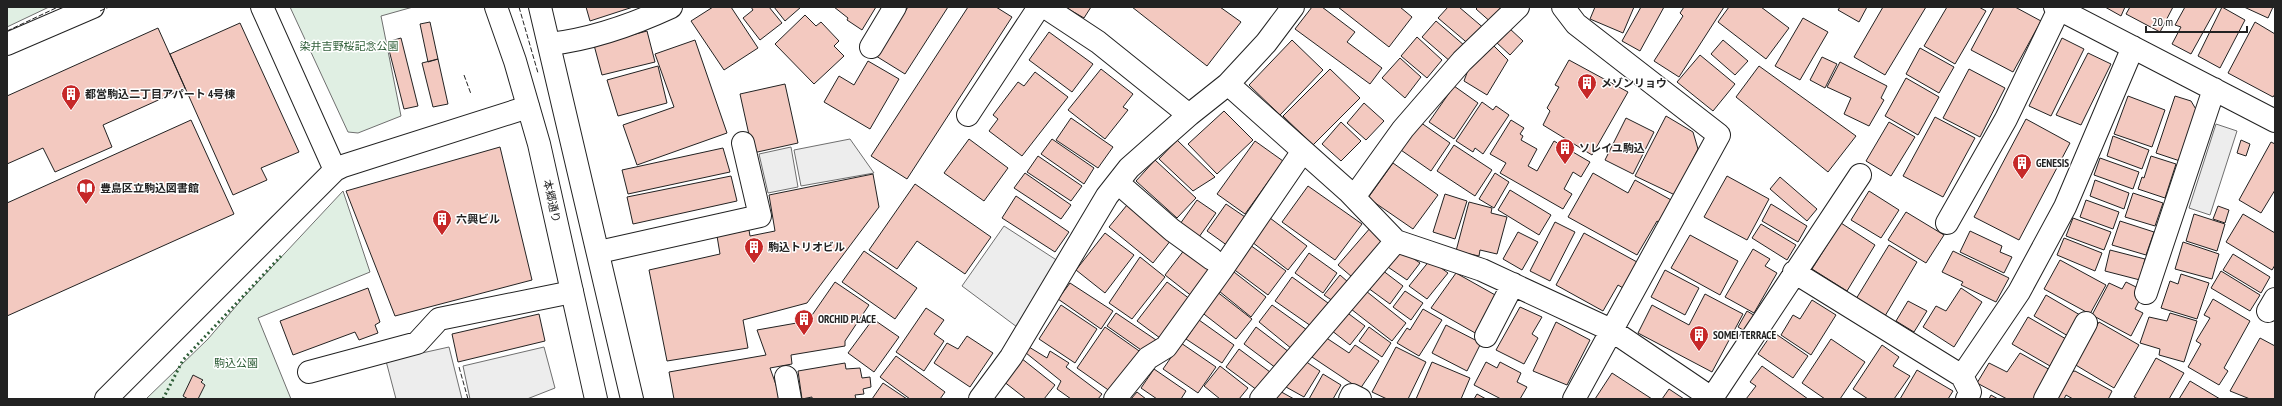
<svg xmlns="http://www.w3.org/2000/svg" width="2282" height="406" viewBox="0 0 2282 406" font-family="'PT Sans Narrow','Noto Sans JP',sans-serif">
  <style>
    .green { fill: #e0efe3; stroke: #6f6f6f }
    .parking { fill: #ededed; stroke: #6f6f6f }
    .building { fill: #f3c9c0; stroke: #222 }
    .lines { fill: none; stroke-linecap: round; stroke-linejoin: round }
    .minor-casing { stroke: #222; stroke-width: 24 }
    .major-casing { stroke: #222; stroke-width: 24 }
    .minor { stroke: #fff; stroke-width: 22 }
    .major { stroke: #fff; stroke-width: 22 }
    .hedge { stroke: #2f5e38; stroke-width: 3; stroke-dasharray: 2 3; stroke-linecap: butt }
    .fence { stroke: #222; stroke-width: 1; stroke-dasharray: 5 2; stroke-linecap: butt }
    .labels { text-anchor: middle; stroke-width: 3; stroke-linejoin: round; paint-order: stroke }
    .park-label { font-size: 11px; fill: #2f5e38; stroke: #fff }
    .poi-label { font-size: 11px; font-weight: bold; fill: #222; stroke: #fff; text-anchor: start }
    .street-label { font-size: 11px; fill: #222; stroke: #fff }
  </style>
  <rect width="100%" height="100%" fill="#fff"/>
  <path class="green" d="M 7,7 L 49,7 L 7,27 Z
    M 290,7 L 413,7 L 381,16 L 401,116 L 358,133 L 348,132 Z
    M 343,191 L 370,272 L 258,318 L 291,399 L 146,399 L 208,339 L 243,298 Z"/>
  <path class="parking" d="M 2216,124 L 2237,131 L 2210,215 L 2189,208 Z
    M 850,139 L 874,173 L 801,186 L 794,150 Z
    M 791,147 L 798,187 L 768,193 L 759,154 Z
    M 1004,226 L 1058,261 L 1017,327 L 962,286 Z
    M 449,347 L 462,399 L 396,399 L 386,361 Z
    M 544,347 L 555,388 L 527,399 L 470,399 L 463,366 Z"/>
  <path class="building" d="M 586,7 L 633,7 L 590,21 Z
    M 713,7 L 731,7 L 758,48 L 724,70 L 691,21 Z
    M 751,7 L 769,7 L 782,23 L 760,40 L 743,18 L 753,10 Z
    M 774,7 L 801,7 L 785,21 Z
    M 834,7 L 876,7 L 862,30 L 847,20 L 848,18 Z
    M 908,7 L 948,7 L 905,74 L 876,56 Z
    M 968,7 L 996,7 L 1012,17 L 907,179 L 871,156 Z
    M 1065,7 L 1091,7 L 1084,18 Z
    M 1132,7 L 1220,7 L 1241,22 L 1207,66 Z
    M 1312,7 L 1322,7 L 1355,32 L 1347,42 L 1382,68 L 1370,84 L 1295,29 Z
    M 1338,7 L 1400,7 L 1412,17 L 1389,47 Z
    M 1448,7 L 1459,7 L 1486,30 L 1471,46 L 1438,18 Z
    M 1478,7 L 1509,7 L 1493,24 L 1476,9 Z
    M 1595,7 L 1634,7 L 1623,33 L 1590,19 Z
    M 1641,7 L 1664,7 L 1640,51 L 1622,41 Z
    M 1684,7 L 1724,7 L 1679,77 L 1654,61 L 1683,16 L 1680,13 Z
    M 1729,7 L 1761,7 L 1789,28 L 1766,59 L 1718,22 Z
    M 1840,7 L 1867,7 L 1859,22 L 1838,10 Z
    M 1883,7 L 1926,7 L 1885,75 L 1854,57 Z
    M 1947,7 L 1979,7 L 1986,11 L 1955,64 L 1924,46 Z
    M 1994,7 L 2015,7 L 2041,21 L 2013,72 L 1971,50 Z
    M 2105,7 L 2125,7 L 2121,16 Z
    M 2130,7 L 2173,7 L 2160,32 L 2126,14 Z
    M 2185,7 L 2217,7 L 2191,54 L 2172,44 L 2181,27 L 2175,25 Z
    M 2222,7 L 2245,20 L 2220,68 L 2198,56 Z
    M 2244,7 L 2273,7 L 2268,18 Z
    M 805,15 L 816,26 L 821,22 L 839,41 L 834,46 L 844,56 L 814,84 L 775,44 Z
    M 1803,18 L 1828,32 L 1800,80 L 1775,66 Z
    M 1436,21 L 1465,46 L 1451,62 L 1422,37 Z
    M 430,22 L 438,59 L 428,62 L 420,24 Z
    M 2255,22 L 2275,34 L 2275,94 L 2273,97 L 2228,73 Z
    M 240,23 L 299,152 L 261,168 L 267,180 L 233,195 L 170,54 Z
    M 158,28 L 185,88 L 103,125 L 112,147 L 55,172 L 43,148 L 7,164 L 7,96 Z
    M 1509,28 L 1523,41 L 1510,55 L 1496,42 Z
    M 647,31 L 655,62 L 602,75 L 594,45 Z
    M 1049,32 L 1093,64 L 1072,92 L 1029,60 Z
    M 1417,37 L 1442,60 L 1427,78 L 1401,56 Z
    M 401,38 L 418,106 L 404,109 L 387,42 Z
    M 2062,38 L 2084,49 L 2051,116 L 2029,106 Z
    M 695,40 L 727,133 L 637,165 L 623,125 L 674,107 L 655,54 Z
    M 1292,40 L 1323,70 L 1280,115 L 1249,85 Z
    M 1723,40 L 1748,61 L 1735,75 L 1711,54 Z
    M 1493,45 L 1508,60 L 1487,95 L 1464,81 L 1468,70 Z
    M 1920,48 L 1954,67 L 1939,93 L 1906,74 Z
    M 2088,53 L 2111,64 L 2081,125 L 2056,115 Z
    M 1700,55 L 1735,84 L 1713,111 L 1677,82 Z
    M 1822,57 L 1837,64 L 1825,88 L 1810,80 Z
    M 1400,58 L 1421,77 L 1405,98 L 1382,78 Z
    M 438,59 L 448,104 L 433,107 L 422,63 Z
    M 1569,60 L 1628,92 L 1592,155 L 1543,125 L 1550,111 L 1547,108 L 1559,87 L 1555,85 Z
    M 868,61 L 899,79 L 870,129 L 824,102 L 839,76 L 854,85 Z
    M 1840,62 L 1887,86 L 1881,98 L 1884,100 L 1869,126 L 1844,114 L 1851,98 L 1827,87 Z
    M 658,66 L 667,103 L 618,116 L 607,80 Z
    M 1759,66 L 1856,136 L 1828,172 L 1736,97 Z
    M 1101,69 L 1133,94 L 1123,107 L 1128,110 L 1105,139 L 1068,110 Z
    M 1330,69 L 1360,98 L 1313,145 L 1283,116 Z
    M 1969,69 L 2005,88 L 1980,137 L 1943,118 Z
    M 1035,72 L 1068,97 L 1022,156 L 989,131 L 998,119 L 993,115 L 1018,82 L 1024,86 Z
    M 1906,78 L 1939,97 L 1918,135 L 1885,116 Z
    M 785,84 L 798,143 L 753,153 L 740,94 Z
    M 1454,86 L 1478,103 L 1454,139 L 1429,122 Z
    M 2128,96 L 2165,110 L 2152,147 L 2114,134 Z
    M 2175,96 L 2191,101 L 2197,111 L 2180,161 L 2156,153 Z
    M 1482,102 L 1493,110 L 1496,106 L 1509,115 L 1483,154 L 1475,148 L 1473,152 L 1456,141 Z
    M 1364,103 L 1384,121 L 1366,140 L 1347,123 Z
    M 1224,111 L 1253,140 L 1217,174 L 1188,144 Z
    M 1666,116 L 1693,132 L 1698,149 L 1675,195 L 1635,176 Z
    M 1935,117 L 1975,138 L 1943,197 L 1903,176 Z
    M 1071,118 L 1113,147 L 1098,168 L 1056,140 Z
    M 1626,118 L 1654,132 L 1633,174 L 1605,160 Z
    M 2026,119 L 2070,143 L 2019,240 L 1974,217 Z
    M 191,120 L 234,214 L 7,316 L 7,203 Z
    M 1417,120 L 1450,143 L 1431,171 L 1398,148 Z
    M 1511,120 L 1524,128 L 1520,134 L 1523,136 L 1521,140 L 1537,149 L 1528,166 L 1537,171 L 1554,141 L 1590,162 L 1581,177 L 1573,172 L 1564,189 L 1572,194 L 1563,209 L 1500,173 L 1506,163 L 1490,154 Z
    M 1341,122 L 1361,141 L 1341,161 L 1322,144 Z
    M 1889,122 L 1915,137 L 1891,176 L 1866,161 Z
    M 2113,136 L 2149,150 L 2142,169 L 2107,156 Z
    M 969,139 L 1008,168 L 984,201 L 944,173 Z
    M 1052,139 L 1094,168 L 1084,184 L 1041,154 Z
    M 1177,140 L 1215,177 L 1193,191 L 1159,159 Z
    M 2241,140 L 2250,144 L 2246,156 L 2237,153 Z
    M 1255,141 L 1283,161 L 1245,214 L 1217,194 Z
    M 2271,142 L 2275,144 L 2275,190 L 2261,213 L 2239,200 Z
    M 1454,145 L 1492,170 L 1475,196 L 1437,171 Z
    M 500,147 L 532,280 L 395,316 L 346,191 Z
    M 723,148 L 730,172 L 628,194 L 622,170 Z
    M 1038,156 L 1082,186 L 1071,201 L 1027,172 Z
    M 2151,156 L 2176,164 L 2165,198 L 2138,189 L 2142,177 L 2144,178 Z
    M 2100,158 L 2139,172 L 2133,189 L 2094,175 Z
    M 1155,160 L 1196,198 L 1177,218 L 1136,181 Z
    M 1393,163 L 1438,195 L 1413,229 L 1368,198 Z
    M 1025,173 L 1071,205 L 1061,219 L 1014,188 Z
    M 1495,173 L 1509,182 L 1494,208 L 1479,199 Z
    M 1593,173 L 1628,193 L 1635,180 L 1673,201 L 1660,223 L 1657,221 L 1637,255 L 1568,217 Z
    M 873,174 L 879,207 L 807,303 L 743,320 L 748,348 L 667,361 L 649,270 L 720,254 L 717,236 L 749,230 L 750,236 L 775,231 L 769,195 Z
    M 731,176 L 737,201 L 633,224 L 627,197 Z
    M 1727,176 L 1769,199 L 1747,240 L 1704,217 Z
    M 1780,177 L 1817,209 L 1807,221 L 1770,189 Z
    M 2095,180 L 2129,193 L 2124,209 L 2090,196 Z
    M 915,184 L 991,237 L 965,274 L 917,241 L 897,269 L 869,250 Z
    M 1308,186 L 1362,224 L 1335,260 L 1282,222 Z
    M 1510,190 L 1551,215 L 1539,235 L 1498,210 Z
    M 1869,191 L 1899,210 L 1881,238 L 1851,220 Z
    M 2133,193 L 2163,203 L 2155,226 L 2125,217 Z
    M 1445,194 L 1467,201 L 1455,239 L 1433,232 Z
    M 1016,196 L 1069,232 L 1055,252 L 1002,218 Z
    M 1197,200 L 1216,213 L 1199,237 L 1180,224 Z
    M 2086,200 L 2119,212 L 2113,229 L 2080,217 Z
    M 1469,202 L 1492,208 L 1491,213 L 1507,217 L 1497,254 L 1480,250 L 1479,256 L 1456,251 Z
    M 1226,204 L 1248,219 L 1228,246 L 1207,231 Z
    M 1771,204 L 1807,226 L 1798,242 L 1762,221 Z
    M 1127,205 L 1171,240 L 1153,263 L 1109,227 Z
    M 2218,206 L 2229,210 L 2225,223 L 2213,219 Z
    M 1906,212 L 1944,235 L 1926,263 L 1888,240 Z
    M 2194,214 L 2225,224 L 2217,251 L 2186,241 Z
    M 2243,214 L 2275,233 L 2275,265 L 2272,270 L 2226,242 Z
    M 1270,218 L 1307,246 L 1288,270 L 1252,242 Z
    M 2073,218 L 2111,232 L 2104,250 L 2066,236 Z
    M 2120,221 L 2154,232 L 2146,255 L 2112,245 Z
    M 1555,222 L 1575,232 L 1550,281 L 1530,271 Z
    M 1841,223 L 1875,245 L 1847,291 L 1812,269 Z
    M 1761,224 L 1796,245 L 1787,260 L 1752,238 Z
    M 1371,227 L 1385,239 L 1352,277 L 1338,265 Z
    M 1970,231 L 2002,246 L 2000,252 L 2012,257 L 2004,273 L 1960,252 Z
    M 1518,232 L 1538,242 L 1522,270 L 1503,259 Z
    M 1105,233 L 1134,255 L 1105,293 L 1076,270 Z
    M 1584,233 L 1637,262 L 1623,288 L 1618,285 L 1603,311 L 1556,285 Z
    M 1690,235 L 1738,261 L 1720,295 L 1671,268 Z
    M 2064,238 L 2102,253 L 2095,271 L 2057,255 Z
    M 2183,242 L 2219,254 L 2212,279 L 2175,269 Z
    M 1250,245 L 1286,271 L 1268,295 L 1232,268 Z
    M 1889,245 L 1917,262 L 1885,316 L 1856,299 Z
    M 1185,249 L 1213,270 L 1193,297 L 1165,275 Z
    M 1399,249 L 1420,263 L 1407,280 L 1385,265 Z
    M 1753,249 L 1770,259 L 1765,266 L 1777,273 L 1754,313 L 1725,297 Z
    M 2110,250 L 2145,259 L 2140,280 L 2105,271 Z
    M 864,251 L 917,288 L 895,319 L 842,282 Z
    M 1953,251 L 2009,278 L 1996,302 L 1961,285 L 1963,282 L 1942,272 Z
    M 1309,253 L 1337,273 L 1323,293 L 1295,273 Z
    M 2233,254 L 2270,277 L 2261,293 L 2223,270 Z
    M 1140,257 L 1165,277 L 1132,319 L 1109,303 Z
    M 1430,260 L 1448,273 L 1427,299 L 1409,286 Z
    M 2060,260 L 2106,285 L 2090,314 L 2044,289 Z
    M 1382,270 L 1403,286 L 1390,304 L 1368,288 Z
    M 1665,270 L 1699,288 L 1685,315 L 1651,297 Z
    M 2221,271 L 2260,295 L 2250,311 L 2211,288 Z
    M 1234,272 L 1266,297 L 1251,317 L 1219,291 Z
    M 1456,273 L 1497,296 L 1477,334 L 1431,308 Z
    M 2181,274 L 2209,283 L 2197,319 L 2161,308 L 2170,281 L 2178,284 Z
    M 1340,275 L 1348,282 L 1333,301 L 1324,295 Z
    M 1292,277 L 1328,303 L 1311,326 L 1275,301 Z
    M 835,282 L 869,305 L 845,341 L 845,346 L 791,355 L 792,364 L 770,368 L 781,399 L 674,399 L 669,372 L 766,355 L 757,330 L 808,321 Z
    M 1167,282 L 1194,302 L 1164,341 L 1137,321 Z
    M 2126,282 L 2144,291 L 2135,309 L 2143,313 L 2131,336 L 2092,315 L 2109,283 L 2122,289 Z
    M 1070,283 L 1113,311 L 1101,329 L 1058,299 Z
    M 368,288 L 380,322 L 375,325 L 378,333 L 359,340 L 355,332 L 293,355 L 280,321 Z
    M 1961,288 L 1982,302 L 1954,347 L 1923,327 L 1936,306 L 1946,311 Z
    M 1216,291 L 1252,319 L 1236,339 L 1200,311 Z
    M 1366,291 L 1406,323 L 1392,341 L 1351,309 Z
    M 1405,291 L 1423,303 L 1411,320 L 1393,307 Z
    M 1705,294 L 1743,314 L 1712,372 L 1638,333 L 1652,305 L 1689,325 Z
    M 2046,295 L 2080,315 L 2068,336 L 2034,316 Z
    M 2213,299 L 2250,321 L 2224,368 L 2228,371 L 2219,385 L 2188,367 L 2201,344 L 2196,341 L 2210,318 L 2204,315 Z
    M 1812,300 L 1836,315 L 1811,355 L 1781,335 L 1793,315 L 1800,319 Z
    M 1908,301 L 1927,311 L 1914,332 L 1896,321 Z
    M 1061,305 L 1097,329 L 1075,363 L 1039,339 Z
    M 1272,305 L 1307,330 L 1292,349 L 1259,322 Z
    M 1520,307 L 1542,317 L 1532,334 L 1538,338 L 1524,364 L 1496,350 Z
    M 926,308 L 944,320 L 934,334 L 944,341 L 924,371 L 896,352 Z
    M 1423,309 L 1442,320 L 1419,356 L 1397,343 L 1407,328 L 1410,330 Z
    M 1345,311 L 1365,326 L 1350,345 L 1331,330 Z
    M 1747,311 L 1757,317 L 1748,333 L 1738,327 Z
    M 1116,313 L 1162,344 L 1144,352 L 1107,326 Z
    M 2170,313 L 2197,321 L 2184,362 L 2159,355 L 2160,349 L 2140,343 L 2149,317 L 2167,321 Z
    M 539,314 L 545,341 L 458,362 L 452,334 Z
    M 2028,317 L 2066,339 L 2050,366 L 2012,344 Z
    M 873,319 L 899,337 L 874,372 L 848,353 Z
    M 1199,320 L 1234,345 L 1222,363 L 1186,339 Z
    M 1556,322 L 1590,340 L 1567,385 L 1533,371 Z
    M 2099,322 L 2139,345 L 2114,388 L 2074,364 Z
    M 1446,325 L 1481,343 L 1467,371 L 1432,353 Z
    M 1105,327 L 1142,353 L 1114,394 L 1077,368 Z
    M 1256,327 L 1289,352 L 1276,368 L 1244,344 Z
    M 1369,327 L 1391,343 L 1382,357 L 1359,341 Z
    M 1773,332 L 1808,356 L 1793,378 L 1758,354 Z
    M 967,336 L 993,353 L 970,387 L 934,363 L 947,343 L 958,349 Z
    M 1325,337 L 1349,353 L 1355,345 L 1379,361 L 1360,389 L 1312,357 Z
    M 2260,338 L 2275,346 L 2275,399 L 2250,399 L 2230,391 Z
    M 1831,339 L 1865,362 L 1840,399 L 1825,399 L 1802,383 Z
    M 1181,343 L 1216,367 L 1198,393 L 1163,369 Z
    M 1882,345 L 1899,357 L 1893,366 L 1910,376 L 1894,399 L 1868,399 L 1853,389 Z
    M 1029,347 L 1047,358 L 1050,351 L 1069,363 L 1066,367 L 1102,394 L 1098,399 L 1071,399 L 1057,389 L 1061,381 L 1026,353 Z
    M 1396,347 L 1426,362 L 1408,399 L 1387,399 L 1372,392 Z
    M 1239,349 L 1270,372 L 1257,390 L 1226,367 Z
    M 2020,353 L 2052,371 L 2036,399 L 2007,399 L 1977,383 L 1989,363 L 2007,372 Z
    M 896,356 L 945,392 L 940,399 L 910,399 L 880,377 Z
    M 1021,358 L 1055,385 L 1044,399 L 1026,399 L 1003,381 Z
    M 2156,358 L 2184,373 L 2169,399 L 2138,399 L 2134,397 Z
    M 1302,359 L 1320,371 L 1304,397 L 1286,387 Z
    M 1432,362 L 1470,378 L 1461,399 L 1416,399 Z
    M 1486,362 L 1497,368 L 1500,362 L 1521,373 L 1517,382 L 1527,387 L 1520,399 L 1501,399 L 1474,385 Z
    M 845,363 L 846,369 L 860,368 L 862,378 L 870,377 L 871,387 L 863,389 L 864,394 L 855,395 L 856,399 L 812,399 L 812,397 L 802,399 L 798,371 Z
    M 1220,366 L 1248,388 L 1239,399 L 1220,399 L 1204,386 Z
    M 1762,366 L 1808,399 L 1746,399 L 1756,386 L 1750,382 Z
    M 1154,369 L 1186,391 L 1181,399 L 1157,399 L 1141,388 Z
    M 1917,370 L 1953,391 L 1948,399 L 1900,399 Z
    M 2075,371 L 2112,391 L 2108,399 L 2073,399 L 2066,395 L 2064,399 L 2052,399 L 2067,373 Z
    M 1612,373 L 1652,399 L 1595,399 Z
    M 1323,374 L 1341,385 L 1333,399 L 1309,399 Z
    M 193,375 L 203,380 L 201,382 L 205,385 L 198,399 L 188,399 L 183,396 Z
    M 2190,381 L 2220,399 L 2179,399 Z
    M 883,383 L 907,399 L 872,399 Z
    M 1276,389 L 1294,399 L 1270,399 Z
    M 1669,389 L 1684,399 L 1662,399 Z
    M 1137,392 L 1146,399 L 1131,399 Z
    M 1477,394 L 1486,399 L 1474,399 Z
    M 1991,395 L 1998,399 L 1989,399 Z"/>
  <g class="lines">
    <g class="minor-casing">
      <path id="minor" d="M 262,7 L 335,170
        M 1045,7 L 1098,42 L 1189,115
        M 1563,7 L 1576,24 L 1719,135 L 1574,399
        M 2055,7 L 2275,121
        M 7,44 L 93,7
        M 550,44 C 593,39 632,25 671,7
        M 871,47 L 895,7
        M 1228,84 L 1348,191 L 1396,241 L 1482,270 L 1611,330 L 1713,399
        M 968,115 L 1039,7
        M 1118,183 L 1172,230 L 1212,259
        M 1354,197 L 1403,129 L 1462,61 L 1518,7
        M 1947,223 L 2006,119 L 2059,9
        M 599,252 L 760,216 L 743,143
        M 1794,272 L 1962,376
        M 2146,293 L 2214,89
        M 2268,311 L 2275,299
        M 1486,336 L 1513,284
        M 309,372 L 417,343 L 439,319 L 572,292
        M 786,377 L 790,399
        M 1712,398 L 1860,175
        M 106,399 L 335,170 L 343,166 L 528,107
        M 980,399 L 1011,357 L 1107,196 L 1129,168 L 1189,115 L 1228,84 L 1266,43 L 1293,7
        M 1115,399 L 1148,358 L 1166,347 L 1223,268 L 1303,151
        M 1261,399 L 1396,241
        M 1350,399 L 1352,395 L 1360,399
        M 1967,399 L 1970,392 L 1962,376 L 2019,292 L 2065,207 L 2133,47
        M 2045,399 L 2086,323"/>
    </g>
    <g class="major-casing">
      <path id="major" d="M 496,7 L 515,61 L 539,144 L 596,399
        M 540,7 L 632,399"/>
    </g>
    <use href="#minor" class="minor"/>
    <use href="#major" class="major"/>
    <path class="hedge" d="M 163,399 L 183,360 L 281,256"/>
    <path class="fence" d="M 519,7 L 538,73
      M 100,11 L 109,7
      M 7,31 L 58,7
      M 464,75 L 471,94
      M 459,367 L 468,399"/>
  </g>
  <defs>
    <g id="building-pin" transform="scale(1)"><path d="M0 17L-7.5 6A9.5 9.5 0 1 1 7.5 6Z" fill="#c62828" stroke="#fff"/><path d="M-4-6H4V6H1V3H-1V6H-4ZM-2.5-4.3h1.7v1.8h-1.7ZM.8-4.3h1.7v1.8H.8ZM-2.5-1h1.7V.8h-1.7ZM.8-1h1.7V.8H.8Z" fill="#fff"/></g>
    <g id="library-pin" transform="scale(1)"><path d="M0 17L-7.5 6A9.5 9.5 0 1 1 7.5 6Z" fill="#c62828" stroke="#fff"/><path d="M-6-4Q-3-5.5-.7-3.5V5Q-3 3-6 4ZM6-4Q3-5.5 .7-3.5V5Q3 3 6 4Z" fill="#fff"/></g>
  </defs>
  <g fill-rule="evenodd">
    <use href="#building-pin" x="1587" y="83"/>
    <use href="#building-pin" x="71" y="94"/>
    <use href="#building-pin" x="1565" y="148"/>
    <use href="#building-pin" x="2022" y="163"/>
    <use href="#library-pin" x="86" y="188"/>
    <use href="#building-pin" x="442" y="219"/>
    <use href="#building-pin" x="754" y="247"/>
    <use href="#building-pin" x="804" y="319"/>
    <use href="#building-pin" x="1699" y="335"/>
  </g>
  <g class="labels">
    <g class="park-label">
      <text x="349" y="50">染井吉野桜記念公園</text>
      <text x="236" y="367">駒込公園</text>
    </g>
    <g class="poi-label">
      <text x="1601" y="87">メゾンリョウ</text>
      <text x="85" y="98">都営駒込二丁目アパート 4号棟</text>
      <text x="1579" y="152">ソレイユ駒込</text>
      <text x="2036" y="167">GENESIS</text>
      <text x="100" y="192">豊島区立駒込図書館</text>
      <text x="456" y="223">六興ビル</text>
      <text x="768" y="251">駒込トリオビル</text>
      <text x="818" y="323">ORCHID PLACE</text>
      <text x="1713" y="339">SOMEI TERRACE</text>
    </g>
    <g class="street-label">
      <text transform="translate(552 201) rotate(77)" y="4">本郷通り</text>
    </g>
  </g>
  <rect width="2282" height="406" fill="none" stroke="#222222" stroke-width="16"/>
  <path d="M2146 26v6h101v-6" fill="none" stroke="#222222" stroke-width="2"/>
  <text x="2152" y="26" font-size="12" fill="#222222" stroke="#ffffff" stroke-width="3" paint-order="stroke">20 m</text>
</svg>
